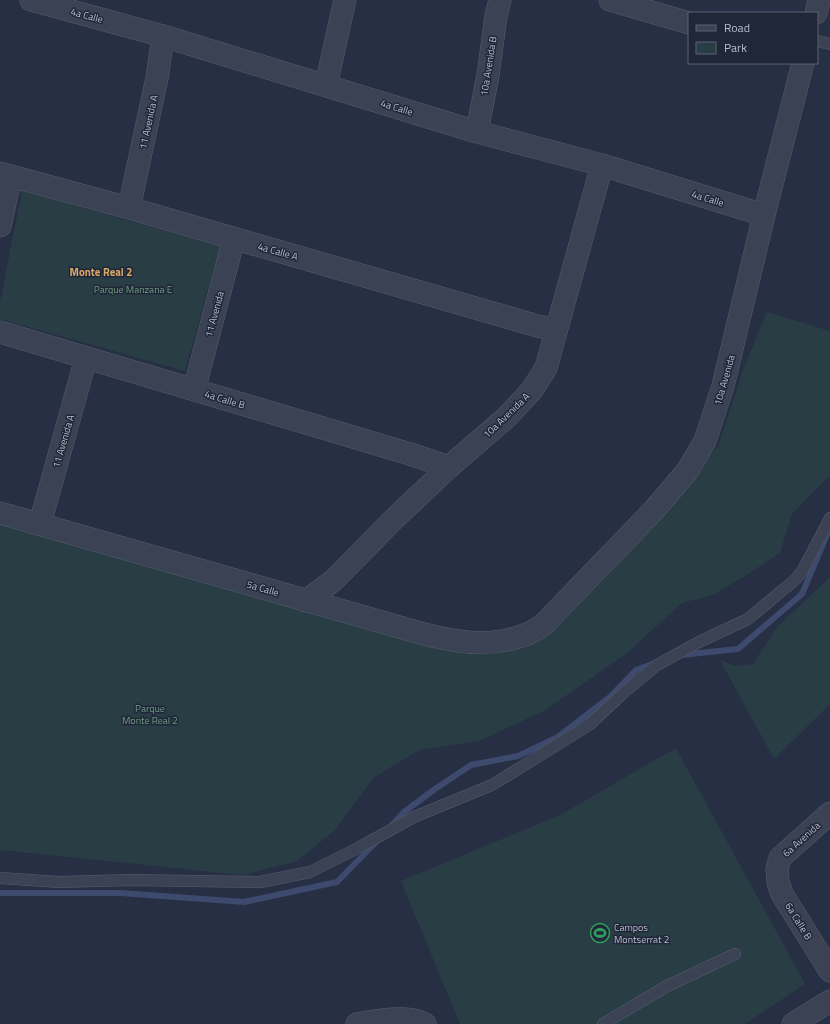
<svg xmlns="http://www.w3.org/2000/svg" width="830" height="1024" viewBox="0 0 830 1024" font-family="'Titillium Web',sans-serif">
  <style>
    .green { fill: #293d45 }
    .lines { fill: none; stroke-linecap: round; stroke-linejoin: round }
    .stream { stroke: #3d4a6d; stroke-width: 6 }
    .service-casing { stroke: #575d6e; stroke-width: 12 }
    .minor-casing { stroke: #575d6e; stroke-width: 23 }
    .tertiary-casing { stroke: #575d6e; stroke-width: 23 }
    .service { stroke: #3b4253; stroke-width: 11 }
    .minor { stroke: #3b4253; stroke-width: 22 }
    .tertiary { stroke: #3b4253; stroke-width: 22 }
    .labels { text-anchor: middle; stroke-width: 3; stroke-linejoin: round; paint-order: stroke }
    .street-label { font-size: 10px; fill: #b9becd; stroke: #202739 }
    .park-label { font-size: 10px; fill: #6f9e81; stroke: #202739 }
    .poi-label { font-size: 10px; fill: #b9becd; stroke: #202739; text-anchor: start }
    .neighbourhood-label { font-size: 11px; font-weight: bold; fill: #d8a868; stroke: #202739 }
  </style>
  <rect width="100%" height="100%" fill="#272f44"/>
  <path class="green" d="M 22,191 L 220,246 L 185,371 L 0,319 L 0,302 Z
    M 767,312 L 830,331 L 830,477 L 822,483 L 792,514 L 780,553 L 745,576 L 713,595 L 682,603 L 627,653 L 544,711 L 479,741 L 419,750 L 373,778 L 335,830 L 297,861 L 243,875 L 0,850 L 0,516 L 455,645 L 549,624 L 674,500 L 718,446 L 745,365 Z
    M 830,577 L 830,704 L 774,759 L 720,660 L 735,666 L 753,664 L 777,627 Z
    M 676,748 L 805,984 L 745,1024 L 460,1024 L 401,881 L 560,815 Z"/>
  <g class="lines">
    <path class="stream" d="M 681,655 L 738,649 L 802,594 L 829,530
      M 391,826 L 404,812 L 435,789 L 471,765 L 518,756 L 558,737 L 610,697 L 636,670 L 655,663
      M 0,893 L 121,893 L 244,902 L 337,882 L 378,840"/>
    <g class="service-casing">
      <path id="service" d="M 817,41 L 830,44
        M 0,878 L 59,882 L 131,880 L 260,882 L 310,872 L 358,848 L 414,817 L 492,785 L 589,725 L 621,695 L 657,665 L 701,641 L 748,619 L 796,579 L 803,570 L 830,518
        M 603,1024 L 667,986 L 735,954"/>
    </g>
    <g class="minor-casing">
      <path id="minor" d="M 31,0 L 163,36 L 477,132 L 602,165 L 764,215
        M 610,0 L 689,23
        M 816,13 L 819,0
        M 326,85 L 345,0
        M 477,132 L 488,75 L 496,16 L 500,0
        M 0,173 L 129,208 L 541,327 L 556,328
        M 129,208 L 157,78 L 163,36
        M 0,226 L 11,176
        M 0,332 L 410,454 L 449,467
        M 194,390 L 234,238
        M 0,513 L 424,634 C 461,643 491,648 527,634 C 533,632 538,628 543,625 L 654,510 L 688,470 L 705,441 L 723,386 L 764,215 L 803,63
        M 40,524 L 86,358
        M 306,601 L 334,580 L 393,520 L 449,467 L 507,417 L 532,390 L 546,368 L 602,165
        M 830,813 L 780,858 L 777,869 L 778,882 L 782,894 L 830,971
        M 357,1024 C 374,1021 409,1014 425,1024"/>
    </g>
    <g class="tertiary-casing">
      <path id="tertiary" d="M 793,1024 L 830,1001"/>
    </g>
    <use href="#service" class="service"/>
    <use href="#minor" class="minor"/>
    <use href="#tertiary" class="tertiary"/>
  </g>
  <defs>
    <g id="stadium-ring" transform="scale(1)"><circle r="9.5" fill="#202739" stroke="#2e9e5b" stroke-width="1.5"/><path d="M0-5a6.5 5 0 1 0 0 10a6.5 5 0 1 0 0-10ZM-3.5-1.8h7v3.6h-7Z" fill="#2e9e5b"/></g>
  </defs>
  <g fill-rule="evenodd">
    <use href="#stadium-ring" x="600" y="933"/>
  </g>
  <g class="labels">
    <g class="street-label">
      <text transform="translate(87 15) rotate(15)" y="4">4a Calle</text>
      <text transform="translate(488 66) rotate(-81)" y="4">10a Avenida B</text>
      <text transform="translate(397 107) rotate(17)" y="4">4a Calle</text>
      <text transform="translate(148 122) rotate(-78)" y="4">11 Avenida A</text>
      <text transform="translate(708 198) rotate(17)" y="4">4a Calle</text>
      <text transform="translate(278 251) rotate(16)" y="4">4a Calle A</text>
      <text transform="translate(214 314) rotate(-75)" y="4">11 Avenida</text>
      <text transform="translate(724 380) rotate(-74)" y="4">10a Avenida</text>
      <text transform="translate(225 399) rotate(17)" y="4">4a Calle B</text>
      <text transform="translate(506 415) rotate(-44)" y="4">10a Avenida A</text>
      <text transform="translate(63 441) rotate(-74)" y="4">11 Avenida A</text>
      <text transform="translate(263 588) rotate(16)" y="4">5a Calle</text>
      <text transform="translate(801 839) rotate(-42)" y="4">6a Avenida</text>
      <text transform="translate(799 921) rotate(58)" y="4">6a Calle B</text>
    </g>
    <g class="park-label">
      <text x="133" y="293">Parque Manzana E</text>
      <text x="150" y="712">Parque<tspan x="150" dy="12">Monte Real 2</tspan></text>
    </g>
    <g class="poi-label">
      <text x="614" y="931">Campos<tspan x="614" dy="12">Montserrat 2</tspan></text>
    </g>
    <g class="neighbourhood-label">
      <text x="101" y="276">Monte Real 2</text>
    </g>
  </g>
  <rect x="688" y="12" width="130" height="52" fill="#202739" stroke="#5d6374"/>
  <rect x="696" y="25" width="20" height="6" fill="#3b4253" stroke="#5d6374"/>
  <text x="724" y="32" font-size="12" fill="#b9becd">Road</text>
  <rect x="696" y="42" width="20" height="12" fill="#293d45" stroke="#5d6374"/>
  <text x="724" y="52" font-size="12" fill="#b9becd">Park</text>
</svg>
